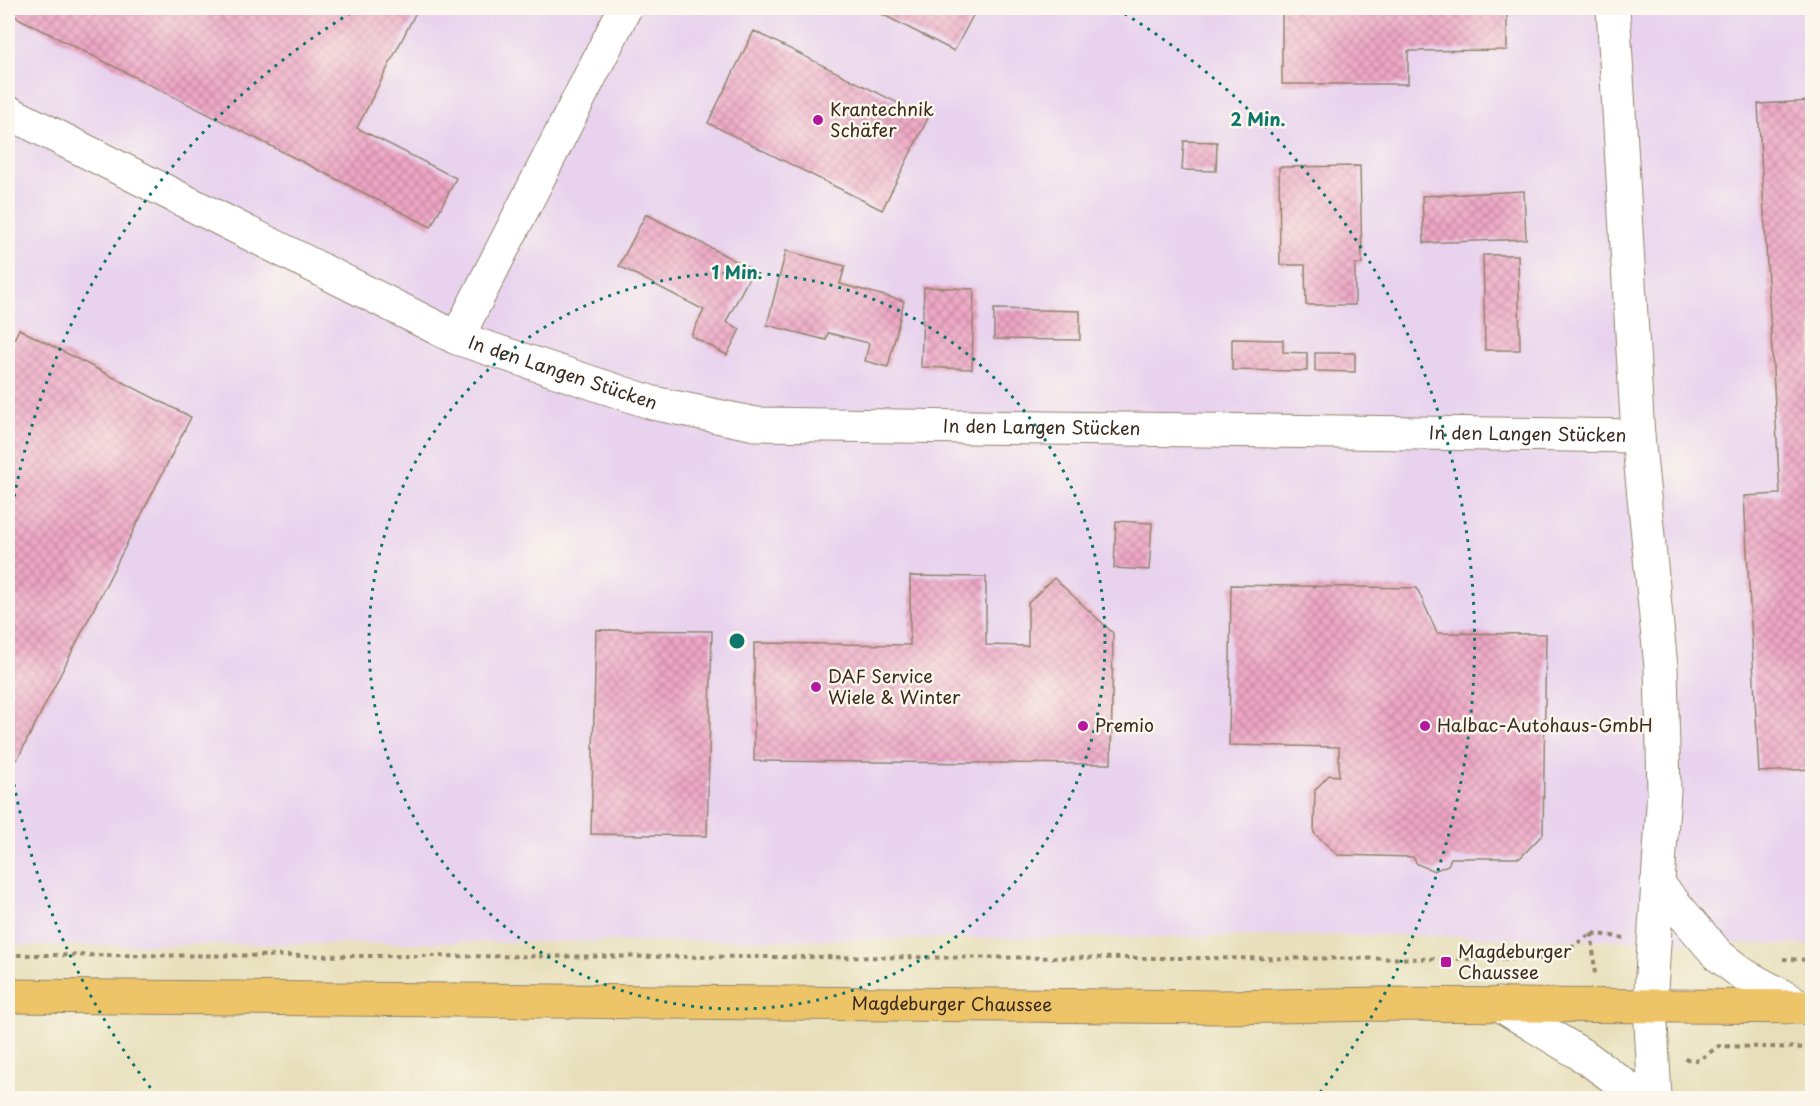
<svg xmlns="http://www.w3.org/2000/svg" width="1820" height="1106" viewBox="0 0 1820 1106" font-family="'Playpen Sans',sans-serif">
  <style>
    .built { fill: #e8d2ee }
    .building { fill: url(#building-cross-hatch) }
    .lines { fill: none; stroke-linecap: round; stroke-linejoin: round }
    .minor-casing { stroke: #91846c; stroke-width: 35 }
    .major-casing { stroke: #91846c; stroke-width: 35 }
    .path { stroke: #91846c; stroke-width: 4; stroke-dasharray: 4.5 4.5; stroke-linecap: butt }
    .minor { stroke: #fff; stroke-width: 33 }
    .major { stroke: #eec469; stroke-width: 33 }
    .ring { fill: none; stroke: #0f766e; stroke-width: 3; stroke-dasharray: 3 6 }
    .poi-dot { fill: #b5179e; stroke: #fbf7ec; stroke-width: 2 }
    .labels { text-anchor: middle; stroke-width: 5; stroke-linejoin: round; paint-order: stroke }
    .poi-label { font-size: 18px; fill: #3b2a1e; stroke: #fbf7ec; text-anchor: start }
    .street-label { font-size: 18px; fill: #3b2a1e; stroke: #fbf7ec }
    .centre { fill: #0f766e; stroke: #fbf7ec; stroke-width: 3 }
    .ring-label { font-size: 18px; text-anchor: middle; font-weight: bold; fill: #0f766e; stroke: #fbf7ec; stroke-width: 5; stroke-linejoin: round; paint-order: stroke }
  </style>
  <defs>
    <pattern id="building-cross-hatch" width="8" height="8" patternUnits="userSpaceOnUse" patternTransform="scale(1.5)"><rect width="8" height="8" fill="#eea6c5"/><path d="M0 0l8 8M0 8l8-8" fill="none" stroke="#c2879f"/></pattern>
  </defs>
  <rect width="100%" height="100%" fill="#fbf7ec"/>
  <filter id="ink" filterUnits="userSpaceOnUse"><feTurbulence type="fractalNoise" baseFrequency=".0167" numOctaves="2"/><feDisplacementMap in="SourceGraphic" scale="12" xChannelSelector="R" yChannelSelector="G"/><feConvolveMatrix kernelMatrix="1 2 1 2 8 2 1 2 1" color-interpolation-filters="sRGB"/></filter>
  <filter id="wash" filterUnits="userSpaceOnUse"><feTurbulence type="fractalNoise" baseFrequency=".008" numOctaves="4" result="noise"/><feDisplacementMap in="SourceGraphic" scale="24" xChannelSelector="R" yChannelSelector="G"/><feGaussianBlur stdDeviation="1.35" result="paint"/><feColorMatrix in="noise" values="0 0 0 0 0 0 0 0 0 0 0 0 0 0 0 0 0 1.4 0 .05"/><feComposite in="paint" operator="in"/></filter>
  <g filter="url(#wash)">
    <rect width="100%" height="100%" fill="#e7dfb9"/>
    <path class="built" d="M 8,8 L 1812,8 L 1812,945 L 1409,935 L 8,946 Z"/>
    <g id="blocks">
      <path class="building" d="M 8,8 L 418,8 L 357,128 L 456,178 L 431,227 L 8,13 Z
        M 870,8 L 977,8 L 954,51 Z
        M 1282,8 L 1507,8 L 1507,50 L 1408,51 L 1408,84 L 1282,84 Z
        M 754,31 L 928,118 L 882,210 L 708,123 Z
        M 1812,101 L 1812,769 L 1759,772 L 1744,496 L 1780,494 L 1758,104 Z
        M 1184,141 L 1217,142 L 1216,171 L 1182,170 Z
        M 1360,166 L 1362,264 L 1355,264 L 1355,305 L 1306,305 L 1305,265 L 1280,265 L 1279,167 Z
        M 1524,191 L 1526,239 L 1424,243 L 1422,196 Z
        M 646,214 L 753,270 L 726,322 L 740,329 L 727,355 L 691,336 L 704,310 L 619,266 Z
        M 786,251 L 845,266 L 840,284 L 904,301 L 888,367 L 865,361 L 869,343 L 828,333 L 826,340 L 767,325 Z
        M 1483,255 L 1518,255 L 1520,350 L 1485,350 Z
        M 924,287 L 974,289 L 972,369 L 921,367 Z
        M 994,309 L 1080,311 L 1080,340 L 994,339 Z
        M 19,329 L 191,417 L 17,760 L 8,756 L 8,352 Z
        M 1232,339 L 1283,340 L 1283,352 L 1307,353 L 1307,371 L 1232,370 Z
        M 1315,353 L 1355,353 L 1355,372 L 1315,371 Z
        M 1116,521 L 1152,523 L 1149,570 L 1114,568 Z
        M 910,576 L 986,577 L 986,645 L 1028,646 L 1028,603 L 1054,578 L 1113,633 L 1111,764 L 754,761 L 754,643 L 910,645 Z
        M 1231,585 L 1417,588 L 1437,633 L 1546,634 L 1543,834 L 1520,858 L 1451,858 L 1448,865 L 1434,871 L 1417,864 L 1413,857 L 1338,855 L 1314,833 L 1315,790 L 1329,775 L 1339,776 L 1339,747 L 1229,745 Z
        M 596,630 L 712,631 L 707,836 L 591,834 Z"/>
    </g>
  </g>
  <g filter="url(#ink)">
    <use href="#blocks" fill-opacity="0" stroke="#91846c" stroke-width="1.5"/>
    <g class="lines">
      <g class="minor-casing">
        <g id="minor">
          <path d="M 1613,8 L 1638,436 L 1661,667 L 1664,790 L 1650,1005 L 1655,1098"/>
          <path id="s1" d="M 8,112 L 457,338 L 653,403 L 756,424 L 1638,436"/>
          <path d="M 457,338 L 625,8"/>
          <path d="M 1657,883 L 1718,955 L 1744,975 L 1802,1007"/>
          <path d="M 1499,1004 L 1587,1058 L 1642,1098"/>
        </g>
      </g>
      <g class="major-casing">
        <g id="major">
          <path id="s2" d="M 8,996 L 1223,1007 L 1378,1004 L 1812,1007"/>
        </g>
      </g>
      <path class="path" d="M 1592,933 L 1595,976
        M 8,955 L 1554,959 L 1592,933 L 1625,938
        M 1783,959 L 1812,960
        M 1685,1059 L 1699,1060 L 1719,1046 L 1812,1048"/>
      <use href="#minor" class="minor"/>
      <use href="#major" class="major"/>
    </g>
  </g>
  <g class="ring">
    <circle cx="737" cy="641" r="368"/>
    <path d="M156 1095A737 737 0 0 1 8 750M8 532A737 737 0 0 1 357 9M1117 9A737 737 0 0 1 1318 1095"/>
  </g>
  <g class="poi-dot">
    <circle cx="818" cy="120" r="6"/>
    <circle cx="816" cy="687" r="6"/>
    <circle cx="1083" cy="726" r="6"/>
    <circle cx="1425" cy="726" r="6"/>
    <rect x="1440" y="956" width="12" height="12" rx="3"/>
  </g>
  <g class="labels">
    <g class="poi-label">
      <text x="830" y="116">Krantechnik<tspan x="830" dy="21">Schäfer</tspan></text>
      <text x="828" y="683">DAF Service<tspan x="828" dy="21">Wiele &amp; Winter</tspan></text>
      <text x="1095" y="732">Premio</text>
      <text x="1437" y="732">Halbac-Autohaus-GmbH</text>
      <text x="1458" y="958">Magdeburger<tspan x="1458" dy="21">Chaussee</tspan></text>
    </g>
    <g class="street-label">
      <text dy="6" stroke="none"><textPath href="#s1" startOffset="614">In den Langen Stücken</textPath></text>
      <text dy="6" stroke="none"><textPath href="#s1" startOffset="1100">In den Langen Stücken</textPath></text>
      <text dy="6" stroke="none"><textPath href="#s1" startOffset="1586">In den Langen Stücken</textPath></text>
      <text dy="6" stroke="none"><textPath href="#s2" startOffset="944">Magdeburger Chaussee</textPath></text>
    </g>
  </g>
  <circle cx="737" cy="641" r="9" class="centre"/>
  <g class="ring-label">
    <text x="1258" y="126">2 Min.</text>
    <text x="737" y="279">1 Min.</text>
  </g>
  <rect width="1820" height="1106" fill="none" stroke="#fbf7ec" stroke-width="30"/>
</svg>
